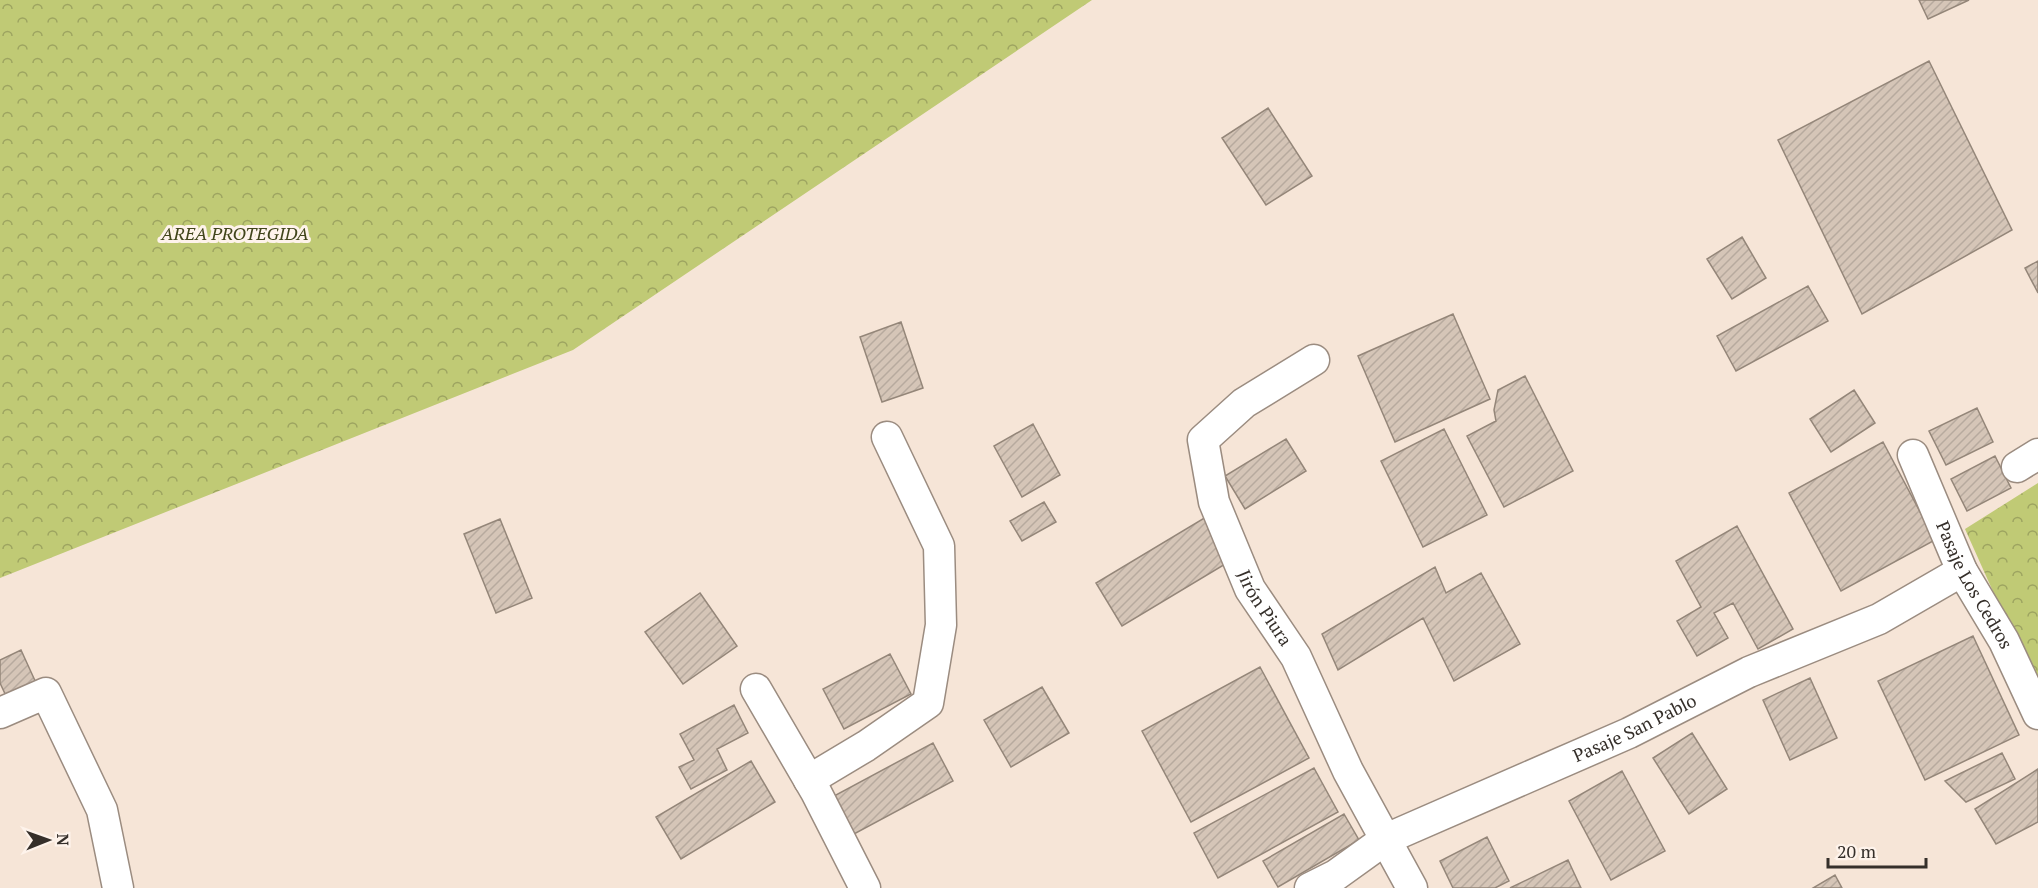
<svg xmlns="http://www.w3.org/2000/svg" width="2038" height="888" viewBox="0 0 2038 888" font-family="'PT Serif',serif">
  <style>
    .forest { fill: url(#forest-crowns) }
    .building { fill: url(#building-hatch); stroke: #948679; stroke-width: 1.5 }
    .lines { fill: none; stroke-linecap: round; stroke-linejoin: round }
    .minor-casing { stroke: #9b8c80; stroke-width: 33 }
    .minor { stroke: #fff; stroke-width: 30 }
    .labels { text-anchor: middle; stroke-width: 6; stroke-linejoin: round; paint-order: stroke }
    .park-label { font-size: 18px; font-style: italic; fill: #41451b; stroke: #fef3eb }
    .street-label { font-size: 18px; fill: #352f2a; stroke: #fef3eb }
  </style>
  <defs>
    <pattern id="forest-crowns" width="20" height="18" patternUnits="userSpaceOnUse" patternTransform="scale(1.5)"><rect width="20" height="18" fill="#c0ca75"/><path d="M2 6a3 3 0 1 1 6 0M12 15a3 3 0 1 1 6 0" fill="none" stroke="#9da460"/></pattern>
    <pattern id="building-hatch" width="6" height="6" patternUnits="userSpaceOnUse" patternTransform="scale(1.5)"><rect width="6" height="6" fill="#d5c5b7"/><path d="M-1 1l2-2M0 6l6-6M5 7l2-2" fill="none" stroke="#b7aa9e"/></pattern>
  </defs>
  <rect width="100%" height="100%" fill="#f6e5d7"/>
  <path class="forest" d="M 0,0 L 1092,0 L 573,350 L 0,578 Z
    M 2038,483 L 2038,692 L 1965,529 Z"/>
  <path class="building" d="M 1919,0 L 1969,0 L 1928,19 Z
    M 1929,61 L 2012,230 L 1862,314 L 1778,140 Z
    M 1268,108 L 1312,176 L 1266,205 L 1222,138 Z
    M 1742,237 L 1766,278 L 1732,299 L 1707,259 Z
    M 2038,261 L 2038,293 L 2025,268 Z
    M 1808,286 L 1828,321 L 1736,371 L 1717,336 Z
    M 1453,314 L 1490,399 L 1395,442 L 1358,356 Z
    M 901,322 L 923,388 L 882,402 L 860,337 Z
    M 1525,376 L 1573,471 L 1504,507 L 1467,436 L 1496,421 L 1494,410 L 1498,390 Z
    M 1854,390 L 1875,423 L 1831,452 L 1810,419 Z
    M 1977,408 L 1993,442 L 1946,465 L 1929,431 Z
    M 1033,424 L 1060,475 L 1022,497 L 994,446 Z
    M 1444,429 L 1487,515 L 1423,547 L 1381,461 Z
    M 1286,439 L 1306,471 L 1245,509 L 1225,476 Z
    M 1883,442 L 1935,540 L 1841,591 L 1789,493 Z
    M 1995,456 L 2011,488 L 1967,511 L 1951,479 Z
    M 1044,502 L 1056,522 L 1022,541 L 1010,521 Z
    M 1206,517 L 1232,560 L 1122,626 L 1096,583 Z
    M 500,519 L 532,598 L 496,613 L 464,534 Z
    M 1737,526 L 1793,629 L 1758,649 L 1733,603 L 1714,613 L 1728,638 L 1697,656 L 1677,621 L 1701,607 L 1676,561 Z
    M 1435,567 L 1446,593 L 1481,573 L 1520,644 L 1454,681 L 1423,618 L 1338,670 L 1322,634 Z
    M 700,593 L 737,646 L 683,684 L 645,632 Z
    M 1973,636 L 2019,735 L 1925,780 L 1878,681 Z
    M 21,650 L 37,685 L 7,698 L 0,683 L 0,660 Z
    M 890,654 L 911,694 L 844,729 L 823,689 Z
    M 1260,667 L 1309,758 L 1191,822 L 1142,731 Z
    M 1810,678 L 1837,738 L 1790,760 L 1763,700 Z
    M 1042,687 L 1069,733 L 1011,767 L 984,720 Z
    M 734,705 L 748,733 L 717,749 L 727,770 L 691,789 L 679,767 L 694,760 L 680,734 Z
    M 1692,733 L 1727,789 L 1689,814 L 1653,758 Z
    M 933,743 L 953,781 L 854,834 L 834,796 Z
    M 2002,753 L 2015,779 L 1966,802 L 1945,781 Z
    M 751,761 L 775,802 L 681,859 L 656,817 Z
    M 1314,768 L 1338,812 L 1218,878 L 1194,833 Z
    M 2038,769 L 2038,822 L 1996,844 L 1975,809 Z
    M 1622,771 L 1665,851 L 1611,880 L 1569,801 Z
    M 1344,814 L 1359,840 L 1278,887 L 1263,861 Z
    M 1487,837 L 1509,881 L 1495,888 L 1453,888 L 1440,861 Z
    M 1568,860 L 1581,888 L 1510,888 Z
    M 1835,875 L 1842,888 L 1813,888 Z"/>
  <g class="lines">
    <g class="minor-casing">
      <g id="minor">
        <path id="s1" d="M 1314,360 L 1244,403 L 1203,440 L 1214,502 L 1250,589 L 1296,657 L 1348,771 L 1412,888"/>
        <path id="s2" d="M 1913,455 L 1962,571 L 2004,641 L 2038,714"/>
        <path d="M 2017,467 L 2038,454"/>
        <path d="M 756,689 L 816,792 L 865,888"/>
        <path d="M 0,713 L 46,693 L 102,810 L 118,888"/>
        <path d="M 809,780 L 866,746 L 928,703 L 941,625 L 939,546 L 887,437"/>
        <path id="s3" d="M 1310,888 L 1336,875 L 1386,839 L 1629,733 L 1749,672 L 1879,619 L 1962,571"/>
      </g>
    </g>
    <use href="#minor" class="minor"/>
  </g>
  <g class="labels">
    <g class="park-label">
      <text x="235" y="240">AREA PROTEGIDA</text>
    </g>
    <g class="street-label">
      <text dy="6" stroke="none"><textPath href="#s2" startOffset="144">Pasaje Los Cedros</textPath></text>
      <text dy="6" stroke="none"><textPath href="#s1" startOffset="318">Jirón Piura</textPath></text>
      <text dy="6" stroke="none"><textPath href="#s3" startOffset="363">Pasaje San Pablo</textPath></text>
    </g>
  </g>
  <g transform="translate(48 840) rotate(89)" stroke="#fef3eb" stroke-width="4.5" paint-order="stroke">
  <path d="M0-4.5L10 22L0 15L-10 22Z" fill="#352f2a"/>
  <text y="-9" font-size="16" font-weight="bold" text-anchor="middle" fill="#352f2a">N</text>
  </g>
  <path d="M1828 858v9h98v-9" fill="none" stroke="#352f2a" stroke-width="3"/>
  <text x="1837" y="858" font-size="18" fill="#352f2a" stroke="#fef3eb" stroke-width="4.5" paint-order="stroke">20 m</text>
</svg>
